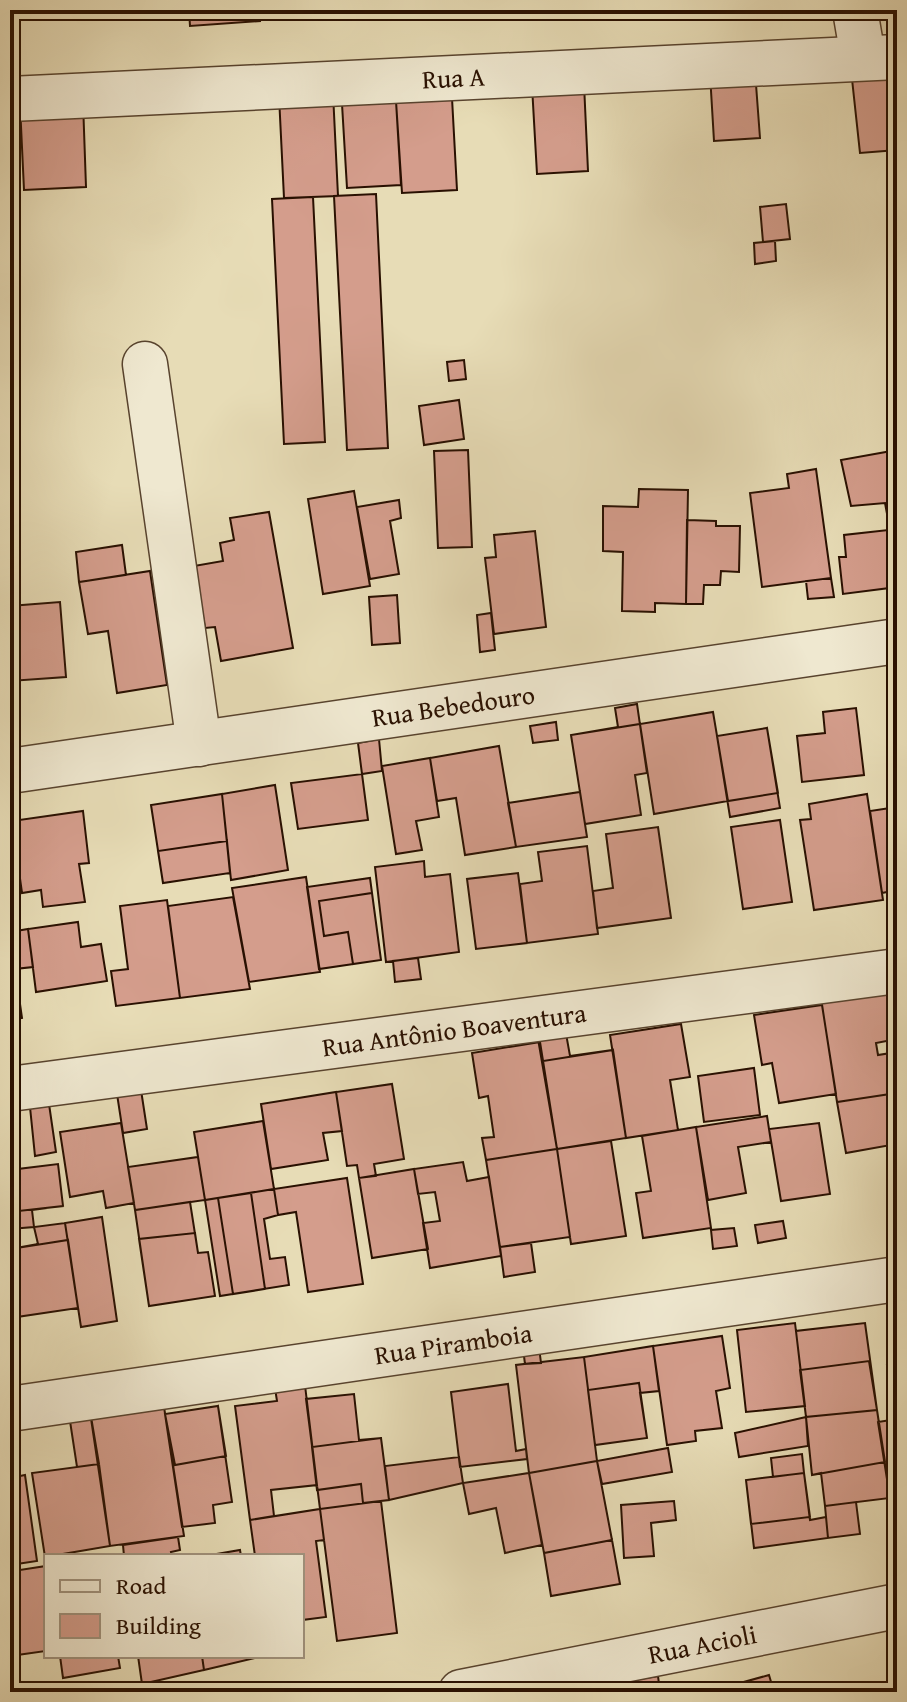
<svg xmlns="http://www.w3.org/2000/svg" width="907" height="1702" viewBox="0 0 907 1702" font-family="'Gentium Book Plus',serif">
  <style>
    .building { fill: #d49d8c; stroke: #291001; stroke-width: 2 }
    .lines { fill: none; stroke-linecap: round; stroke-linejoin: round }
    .minor-casing { stroke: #58432e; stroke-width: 47 }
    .minor { stroke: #efe8d0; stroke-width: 44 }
    .labels { text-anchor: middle; stroke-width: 6; stroke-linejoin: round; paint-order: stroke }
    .street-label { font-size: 26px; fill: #291001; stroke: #efe8d0 }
  </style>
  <rect width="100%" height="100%" fill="#e7dcb6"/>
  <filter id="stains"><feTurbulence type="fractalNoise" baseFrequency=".0025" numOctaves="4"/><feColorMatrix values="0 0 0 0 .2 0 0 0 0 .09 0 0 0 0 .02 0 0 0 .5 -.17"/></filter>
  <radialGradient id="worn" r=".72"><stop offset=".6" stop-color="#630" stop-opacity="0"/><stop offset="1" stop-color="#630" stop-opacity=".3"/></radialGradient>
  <path class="building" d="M 189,10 L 259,10 L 260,21 L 190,26 Z
    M 755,71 L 760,138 L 714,141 L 710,74 Z
    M 897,75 L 897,150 L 860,153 L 852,79 Z
    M 584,84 L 588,171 L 537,174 L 532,86 Z
    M 333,93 L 338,196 L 284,198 L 279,96 Z
    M 452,98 L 457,190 L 402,193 L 396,101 Z
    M 396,101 L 401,185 L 347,188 L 342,104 Z
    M 83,102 L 86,187 L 24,190 L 20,105 Z
    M 376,194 L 388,448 L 347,450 L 334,196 Z
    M 313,197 L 325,442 L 284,444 L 272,199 Z
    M 786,204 L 790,239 L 763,242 L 760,207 Z
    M 775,241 L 776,261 L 755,264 L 754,243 Z
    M 464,360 L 466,379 L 449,381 L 447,362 Z
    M 459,400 L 464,439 L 424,445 L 419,406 Z
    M 468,450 L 472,547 L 438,548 L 434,451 Z
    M 897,450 L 897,529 L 890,530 L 885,503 L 851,506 L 841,460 Z
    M 816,469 L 831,578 L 762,587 L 750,493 L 789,488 L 787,474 Z
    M 639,489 L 688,490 L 686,604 L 655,603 L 655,612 L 622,611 L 623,552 L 603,551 L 603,506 L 638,507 Z
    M 354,491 L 370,586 L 323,594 L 308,499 Z
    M 399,500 L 401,518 L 390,521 L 399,574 L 370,579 L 357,507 Z
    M 269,512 L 293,648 L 221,661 L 215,627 L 205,628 L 194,566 L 223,561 L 220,543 L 234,540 L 230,518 Z
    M 687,520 L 716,521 L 716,526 L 740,526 L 739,572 L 721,571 L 720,585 L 704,585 L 703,604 L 686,604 Z
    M 897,529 L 897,587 L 843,594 L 839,557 L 846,557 L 844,535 Z
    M 535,531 L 546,627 L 494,634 L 485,558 L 496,557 L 494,535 Z
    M 122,545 L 126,575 L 79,582 L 76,552 Z
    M 150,571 L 167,685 L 117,693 L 108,631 L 88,634 L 79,582 Z
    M 831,578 L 834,597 L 808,599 L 806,581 Z
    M 397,595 L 400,643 L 372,645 L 369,597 Z
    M 60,602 L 66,677 L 10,681 L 10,606 Z
    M 491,613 L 495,650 L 480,652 L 477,615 Z
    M 897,691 L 897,721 L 892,722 L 889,692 Z
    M 637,704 L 647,773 L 635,775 L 641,815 L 585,824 L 571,735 L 618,727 L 615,708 Z
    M 856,708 L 864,775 L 802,782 L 797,736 L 825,733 L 823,712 Z
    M 713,712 L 728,801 L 654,814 L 640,724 Z
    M 556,722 L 558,740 L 533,743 L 530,726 Z
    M 640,724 L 647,773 L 635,775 L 641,815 L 585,824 L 571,735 Z
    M 767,728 L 778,793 L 728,801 L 717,736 Z
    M 767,728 L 780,808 L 730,817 L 717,736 Z
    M 379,739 L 382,771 L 362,774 L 358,743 Z
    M 499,746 L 516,847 L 465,855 L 456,798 L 437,801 L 430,758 Z
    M 430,758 L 439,817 L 416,821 L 422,850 L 396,854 L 382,766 Z
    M 362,774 L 368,820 L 298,829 L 291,783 Z
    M 275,785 L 288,870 L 231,880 L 222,794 Z
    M 580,792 L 587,837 L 516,847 L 508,803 Z
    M 222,794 L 230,873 L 163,883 L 151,805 Z
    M 867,794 L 883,900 L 814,910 L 800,820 L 811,819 L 809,804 Z
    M 897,807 L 897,890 L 882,893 L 870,811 Z
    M 83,811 L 89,863 L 79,864 L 85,902 L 43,907 L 41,890 L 22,893 L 12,821 Z
    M 780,820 L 792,902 L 743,909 L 731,827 Z
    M 10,821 L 12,821 L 19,865 L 10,867 Z
    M 658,827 L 671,918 L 597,928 L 593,891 L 613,888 L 606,834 Z
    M 227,841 L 230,873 L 163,883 L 158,851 Z
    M 587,846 L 598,934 L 527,943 L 520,884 L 542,881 L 538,852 Z
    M 424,861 L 425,877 L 450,874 L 459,952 L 386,962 L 375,867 Z
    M 518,873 L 527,943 L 476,949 L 467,879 Z
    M 306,877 L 320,972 L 249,982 L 232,888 Z
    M 370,878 L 381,960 L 319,969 L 307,887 Z
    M 372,893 L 381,960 L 353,964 L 348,932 L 324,936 L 319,901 Z
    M 233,897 L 250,989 L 180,998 L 168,906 Z
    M 167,900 L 180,998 L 116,1006 L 111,971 L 128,969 L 120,906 Z
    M 78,922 L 81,947 L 101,944 L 107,981 L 36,992 L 28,929 Z
    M 28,929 L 33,967 L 15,969 L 22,1018 L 10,1020 L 10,932 Z
    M 418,958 L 421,979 L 395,982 L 393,961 Z
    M 890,988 L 897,1039 L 876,1043 L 878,1055 L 897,1052 L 897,1093 L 837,1102 L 821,998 Z
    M 822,1005 L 836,1094 L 779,1103 L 772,1063 L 762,1065 L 754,1015 Z
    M 681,1024 L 690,1077 L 670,1080 L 678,1130 L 626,1138 L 610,1035 Z
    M 565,1028 L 570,1056 L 613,1050 L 626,1138 L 557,1149 L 537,1033 Z
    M 540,1042 L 557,1149 L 486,1160 L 482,1138 L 494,1137 L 488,1096 L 479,1098 L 472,1053 Z
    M 613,1050 L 626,1138 L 557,1149 L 543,1061 Z
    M 754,1068 L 760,1115 L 704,1122 L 698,1076 Z
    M 392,1084 L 404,1159 L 374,1164 L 376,1176 L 359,1178 L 357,1165 L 347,1166 L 336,1092 Z
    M 141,1090 L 147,1129 L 123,1133 L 117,1094 Z
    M 336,1092 L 342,1131 L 323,1133 L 328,1160 L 271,1169 L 261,1104 Z
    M 897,1093 L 897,1128 L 889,1129 L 891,1145 L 846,1153 L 837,1102 Z
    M 49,1104 L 56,1152 L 35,1156 L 30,1107 Z
    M 767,1116 L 771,1142 L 738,1147 L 746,1193 L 708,1200 L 696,1127 Z
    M 263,1121 L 274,1189 L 205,1200 L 194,1132 Z
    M 121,1123 L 134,1203 L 106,1208 L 103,1191 L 70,1197 L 60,1132 Z
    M 819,1123 L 830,1194 L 781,1201 L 769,1129 Z
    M 696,1127 L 711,1228 L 643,1238 L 636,1193 L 651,1191 L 642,1136 Z
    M 611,1141 L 626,1236 L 571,1244 L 557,1149 Z
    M 557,1149 L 570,1237 L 500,1247 L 486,1160 Z
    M 198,1157 L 205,1200 L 135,1210 L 128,1167 Z
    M 463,1162 L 467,1181 L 489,1177 L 501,1256 L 430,1268 L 423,1223 L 440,1221 L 435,1192 L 418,1194 L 414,1169 Z
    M 58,1164 L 63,1206 L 10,1212 L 10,1170 Z
    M 58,1164 L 63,1206 L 32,1210 L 34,1227 L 10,1229 L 10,1170 Z
    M 414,1169 L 428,1249 L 372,1258 L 359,1178 Z
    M 347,1178 L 363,1284 L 308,1292 L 296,1212 L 278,1215 L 274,1189 Z
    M 274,1189 L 278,1215 L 264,1219 L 270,1259 L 285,1257 L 289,1285 L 220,1296 L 205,1200 Z
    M 251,1193 L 265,1289 L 233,1294 L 218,1198 Z
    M 190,1202 L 198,1253 L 208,1252 L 215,1296 L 149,1306 L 135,1210 Z
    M 102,1217 L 117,1321 L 81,1327 L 65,1223 Z
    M 783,1221 L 786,1238 L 758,1243 L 755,1225 Z
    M 65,1223 L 78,1308 L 10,1318 L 10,1249 L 38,1244 L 34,1227 Z
    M 734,1228 L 737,1246 L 713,1249 L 711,1230 Z
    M 195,1233 L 198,1253 L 208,1252 L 215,1296 L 149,1306 L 139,1239 Z
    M 68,1240 L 78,1308 L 10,1318 L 10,1249 Z
    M 531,1243 L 535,1272 L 504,1277 L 500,1247 Z
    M 795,1323 L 805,1406 L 746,1412 L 737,1330 Z
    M 865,1323 L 877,1410 L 806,1417 L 796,1331 Z
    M 722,1336 L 730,1388 L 716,1391 L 722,1428 L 695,1431 L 696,1441 L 667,1445 L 653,1346 Z
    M 538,1339 L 541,1363 L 525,1364 L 522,1341 Z
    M 653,1346 L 659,1391 L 640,1393 L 647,1438 L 595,1445 L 584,1357 Z
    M 584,1357 L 597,1461 L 529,1473 L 516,1365 Z
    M 869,1361 L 877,1410 L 806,1417 L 800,1370 Z
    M 897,1363 L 897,1403 L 893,1404 L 887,1365 Z
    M 304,1377 L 317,1485 L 271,1490 L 274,1516 L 250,1520 L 235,1406 L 277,1401 L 274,1382 Z
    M 639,1383 L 647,1438 L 595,1445 L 588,1390 Z
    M 508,1384 L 516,1451 L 526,1449 L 527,1459 L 460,1467 L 451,1392 Z
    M 162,1394 L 184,1536 L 110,1546 L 89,1405 Z
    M 354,1394 L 359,1440 L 381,1438 L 389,1500 L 320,1509 L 306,1399 Z
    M 89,1405 L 99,1464 L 77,1467 L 68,1408 Z
    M 218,1406 L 232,1502 L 213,1505 L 215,1523 L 182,1527 L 165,1414 Z
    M 218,1406 L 226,1456 L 175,1465 L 165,1414 Z
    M 877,1410 L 890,1498 L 825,1506 L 821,1473 L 812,1475 L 806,1417 Z
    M 877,1410 L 885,1462 L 812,1475 L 806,1417 Z
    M 806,1417 L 808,1446 L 739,1457 L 735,1433 Z
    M 897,1419 L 897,1497 L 890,1498 L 878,1422 Z
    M 381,1438 L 389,1500 L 363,1503 L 361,1484 L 317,1490 L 312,1447 Z
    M 668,1448 L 672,1472 L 602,1484 L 597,1461 Z
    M 802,1454 L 804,1473 L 773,1477 L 771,1458 Z
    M 459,1457 L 463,1483 L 389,1500 L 385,1466 Z
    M 597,1461 L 612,1540 L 544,1553 L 529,1473 Z
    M 99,1464 L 110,1546 L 45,1557 L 32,1473 Z
    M 529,1473 L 542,1545 L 505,1553 L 496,1508 L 469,1514 L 463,1483 Z
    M 804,1473 L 810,1520 L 826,1517 L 828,1538 L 754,1548 L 746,1480 Z
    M 804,1473 L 810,1517 L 751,1524 L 746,1480 Z
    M 25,1475 L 37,1561 L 10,1565 L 10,1478 Z
    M 897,1497 L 897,1520 L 894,1521 L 890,1498 Z
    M 381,1501 L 397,1633 L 337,1641 L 320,1509 Z
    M 674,1501 L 676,1520 L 651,1523 L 654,1556 L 624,1558 L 621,1505 Z
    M 856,1502 L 860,1534 L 828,1538 L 825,1506 Z
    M 320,1509 L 324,1540 L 316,1541 L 326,1617 L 302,1620 L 302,1556 L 255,1556 L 250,1520 Z
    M 178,1537 L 180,1550 L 171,1552 L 172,1556 L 124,1556 L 123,1545 Z
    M 612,1540 L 620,1584 L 551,1596 L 544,1553 Z
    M 240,1550 L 241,1556 L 205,1556 Z
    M 46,1566 L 46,1651 L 10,1656 L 10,1599 L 17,1598 L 13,1571 Z
    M 60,1656 L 118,1656 L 120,1668 L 63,1678 Z
    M 138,1656 L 202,1656 L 204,1670 L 142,1684 Z
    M 202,1656 L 263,1656 L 204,1670 Z
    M 769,1675 L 774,1692 L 716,1692 L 715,1690 Z
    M 658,1676 L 660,1692 L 635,1692 L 633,1680 Z
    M 884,1684 L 887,1692 L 858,1692 Z"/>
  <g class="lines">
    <g class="minor-casing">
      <g id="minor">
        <path d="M 855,10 L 863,57"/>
        <path id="s1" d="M 10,99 L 897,57"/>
        <path d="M 145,364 L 199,744"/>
        <path id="s2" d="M 10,771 L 897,641"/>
        <path id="s3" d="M 10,1089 L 897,971"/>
        <path id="s4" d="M 10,1409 L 897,1279"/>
        <path id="s5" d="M 461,1692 L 897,1606"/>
      </g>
    </g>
    <use href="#minor" class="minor"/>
  </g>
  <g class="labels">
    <g class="street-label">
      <text dy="9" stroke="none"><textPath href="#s1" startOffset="444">Rua A</textPath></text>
      <text dy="9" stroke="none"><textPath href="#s2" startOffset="448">Rua Bebedouro</textPath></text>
      <text dy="9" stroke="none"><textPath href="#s3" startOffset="448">Rua Antônio Boaventura</textPath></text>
      <text dy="9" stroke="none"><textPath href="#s4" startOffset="448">Rua Piramboia</textPath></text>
      <text dy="9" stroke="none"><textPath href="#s5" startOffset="246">Rua Acioli</textPath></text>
    </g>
  </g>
  <rect width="907" height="1702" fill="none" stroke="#e7dcb6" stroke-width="40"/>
  <rect x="12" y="12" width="883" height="1678" fill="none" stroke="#291001" stroke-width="4"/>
  <rect x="20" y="20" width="867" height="1662" fill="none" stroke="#291001" stroke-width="2"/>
  <rect x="44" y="1554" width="260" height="104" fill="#efe8d0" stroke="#a0927d" stroke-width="2"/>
  <rect x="60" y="1580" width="40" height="12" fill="#efe8d0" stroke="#a0927d" stroke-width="2"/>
  <text x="116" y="1594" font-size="24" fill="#291001">Road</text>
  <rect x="60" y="1614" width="40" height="24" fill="#d49d8c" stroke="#a0927d" stroke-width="2"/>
  <text x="116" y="1634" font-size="24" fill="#291001">Building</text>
  <rect width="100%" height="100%" filter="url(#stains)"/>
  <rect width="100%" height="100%" fill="url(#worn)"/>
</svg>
